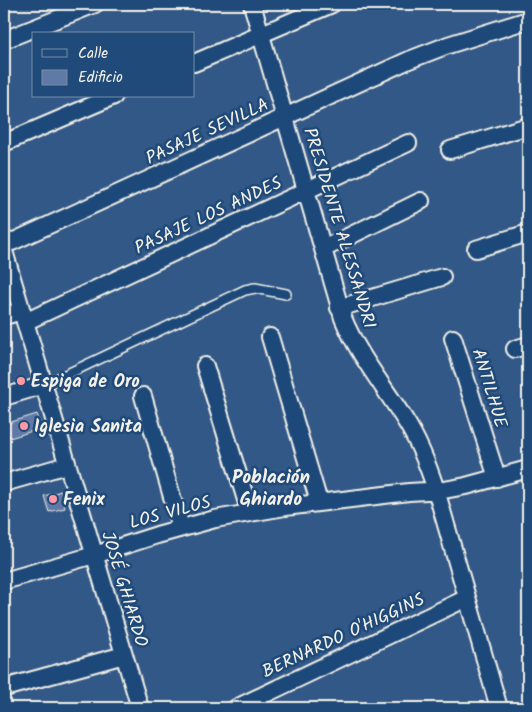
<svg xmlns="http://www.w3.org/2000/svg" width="532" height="712" viewBox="0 0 532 712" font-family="Kalam,sans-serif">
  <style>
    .building { fill: #6079a6; stroke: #f4f1e8 }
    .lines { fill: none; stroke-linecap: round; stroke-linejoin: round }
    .service-casing { stroke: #f4f1e8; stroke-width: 12 }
    .minor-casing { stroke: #f4f1e8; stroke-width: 20 }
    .service { stroke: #1f4a7a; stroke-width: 9 }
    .minor { stroke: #1f4a7a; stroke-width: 16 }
    .poi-dot { fill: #ff9aa2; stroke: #1f4a7a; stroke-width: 2 }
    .labels { text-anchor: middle; stroke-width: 5; stroke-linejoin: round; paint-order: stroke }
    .street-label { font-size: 18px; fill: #f4f1e8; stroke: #1f4a7a }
    .poi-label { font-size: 18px; font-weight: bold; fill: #f4f1e8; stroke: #1f4a7a; text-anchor: start }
    .neighbourhood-label { font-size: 19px; font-weight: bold; fill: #f4f1e8; stroke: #1f4a7a }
  </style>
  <rect width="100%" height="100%" fill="#325887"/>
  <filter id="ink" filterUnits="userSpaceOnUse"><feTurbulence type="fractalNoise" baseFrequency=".02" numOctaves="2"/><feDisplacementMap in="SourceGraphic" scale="10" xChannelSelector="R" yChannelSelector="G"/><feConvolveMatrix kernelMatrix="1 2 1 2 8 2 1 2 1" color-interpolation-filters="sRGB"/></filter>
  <g filter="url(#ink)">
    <path class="building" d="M 37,414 L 42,428 L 10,438 L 5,424 Z
      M 61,491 L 65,508 L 49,512 L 44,496 Z"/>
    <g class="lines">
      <g class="service-casing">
        <path id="service" d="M 44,385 L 245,290 L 255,288 L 286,294"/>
      </g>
      <g class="minor-casing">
        <path id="minor" d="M 252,4 L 343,318 C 358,355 384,386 405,420 C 419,442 428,465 436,490 L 499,708
          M 4,40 L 95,4
          M 194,63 L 332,4
          M 4,143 L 114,96
          M 450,150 L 528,126
          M 4,242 L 12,242 L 409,60 L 448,45 L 528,20
          M 323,249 L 421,201
          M 476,249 L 528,233
          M 4,251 L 140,708
          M 339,308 L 442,277
          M 4,316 L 22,311
          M 25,322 L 408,143
          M 270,337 L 319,502
          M 453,338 L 497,478
          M 515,349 L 528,345
          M 205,366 L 250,513
          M 143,396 L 181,528
          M 4,397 L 44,385
          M 4,483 L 67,465
          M 4,581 L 94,555 L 157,535 L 215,519 L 285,507 L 409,492 L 444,490 L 466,486 L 528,469
          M 4,688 L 124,655
          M 236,708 L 467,598"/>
      </g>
      <use href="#service" class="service"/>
      <use href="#minor" class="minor"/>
    </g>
  </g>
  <g class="poi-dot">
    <circle cx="21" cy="381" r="5"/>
    <circle cx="24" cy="426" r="5"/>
    <circle cx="53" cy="499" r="5"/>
  </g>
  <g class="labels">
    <g class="street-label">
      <text transform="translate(207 131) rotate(-25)" y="6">PASAJE SEVILLA</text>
      <text transform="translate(208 215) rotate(-25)" y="6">PASAJE LOS ANDES</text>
      <text transform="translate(340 228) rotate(73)" y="6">PRESIDENTE ALESSANDRI</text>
      <text transform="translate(490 388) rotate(73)" y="6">ANTILHUE</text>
      <text transform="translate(170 512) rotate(-15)" y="6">LOS VILOS</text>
      <text transform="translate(125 589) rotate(73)" y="6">JOSÉ GHIARDO</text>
      <text transform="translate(343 635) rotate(-25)" y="6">BERNARDO O'HIGGINS</text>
    </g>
    <g class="poi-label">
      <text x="31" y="387">Espiga de Oro</text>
      <text x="34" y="432">Iglesia Sanita</text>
      <text x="63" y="505">Fenix</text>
    </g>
    <g class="neighbourhood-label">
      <text x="271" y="483">Población<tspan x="271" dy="22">Ghiardo</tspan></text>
    </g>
  </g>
  <rect width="532" height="712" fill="none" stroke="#1f4a7a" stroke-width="20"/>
  <rect x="10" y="10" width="512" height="692" fill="none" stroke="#f4f1e8" stroke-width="2" filter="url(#ink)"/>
  <rect x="32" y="32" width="162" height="65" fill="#1f4a7a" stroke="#748da6"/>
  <rect x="42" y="49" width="25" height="8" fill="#1f4a7a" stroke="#748da6"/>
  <text x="78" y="58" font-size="15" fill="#f4f1e8">Calle</text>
  <rect x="42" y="70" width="25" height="15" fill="#6079a6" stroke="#748da6"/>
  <text x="78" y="82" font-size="15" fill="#f4f1e8">Edificio</text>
</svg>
